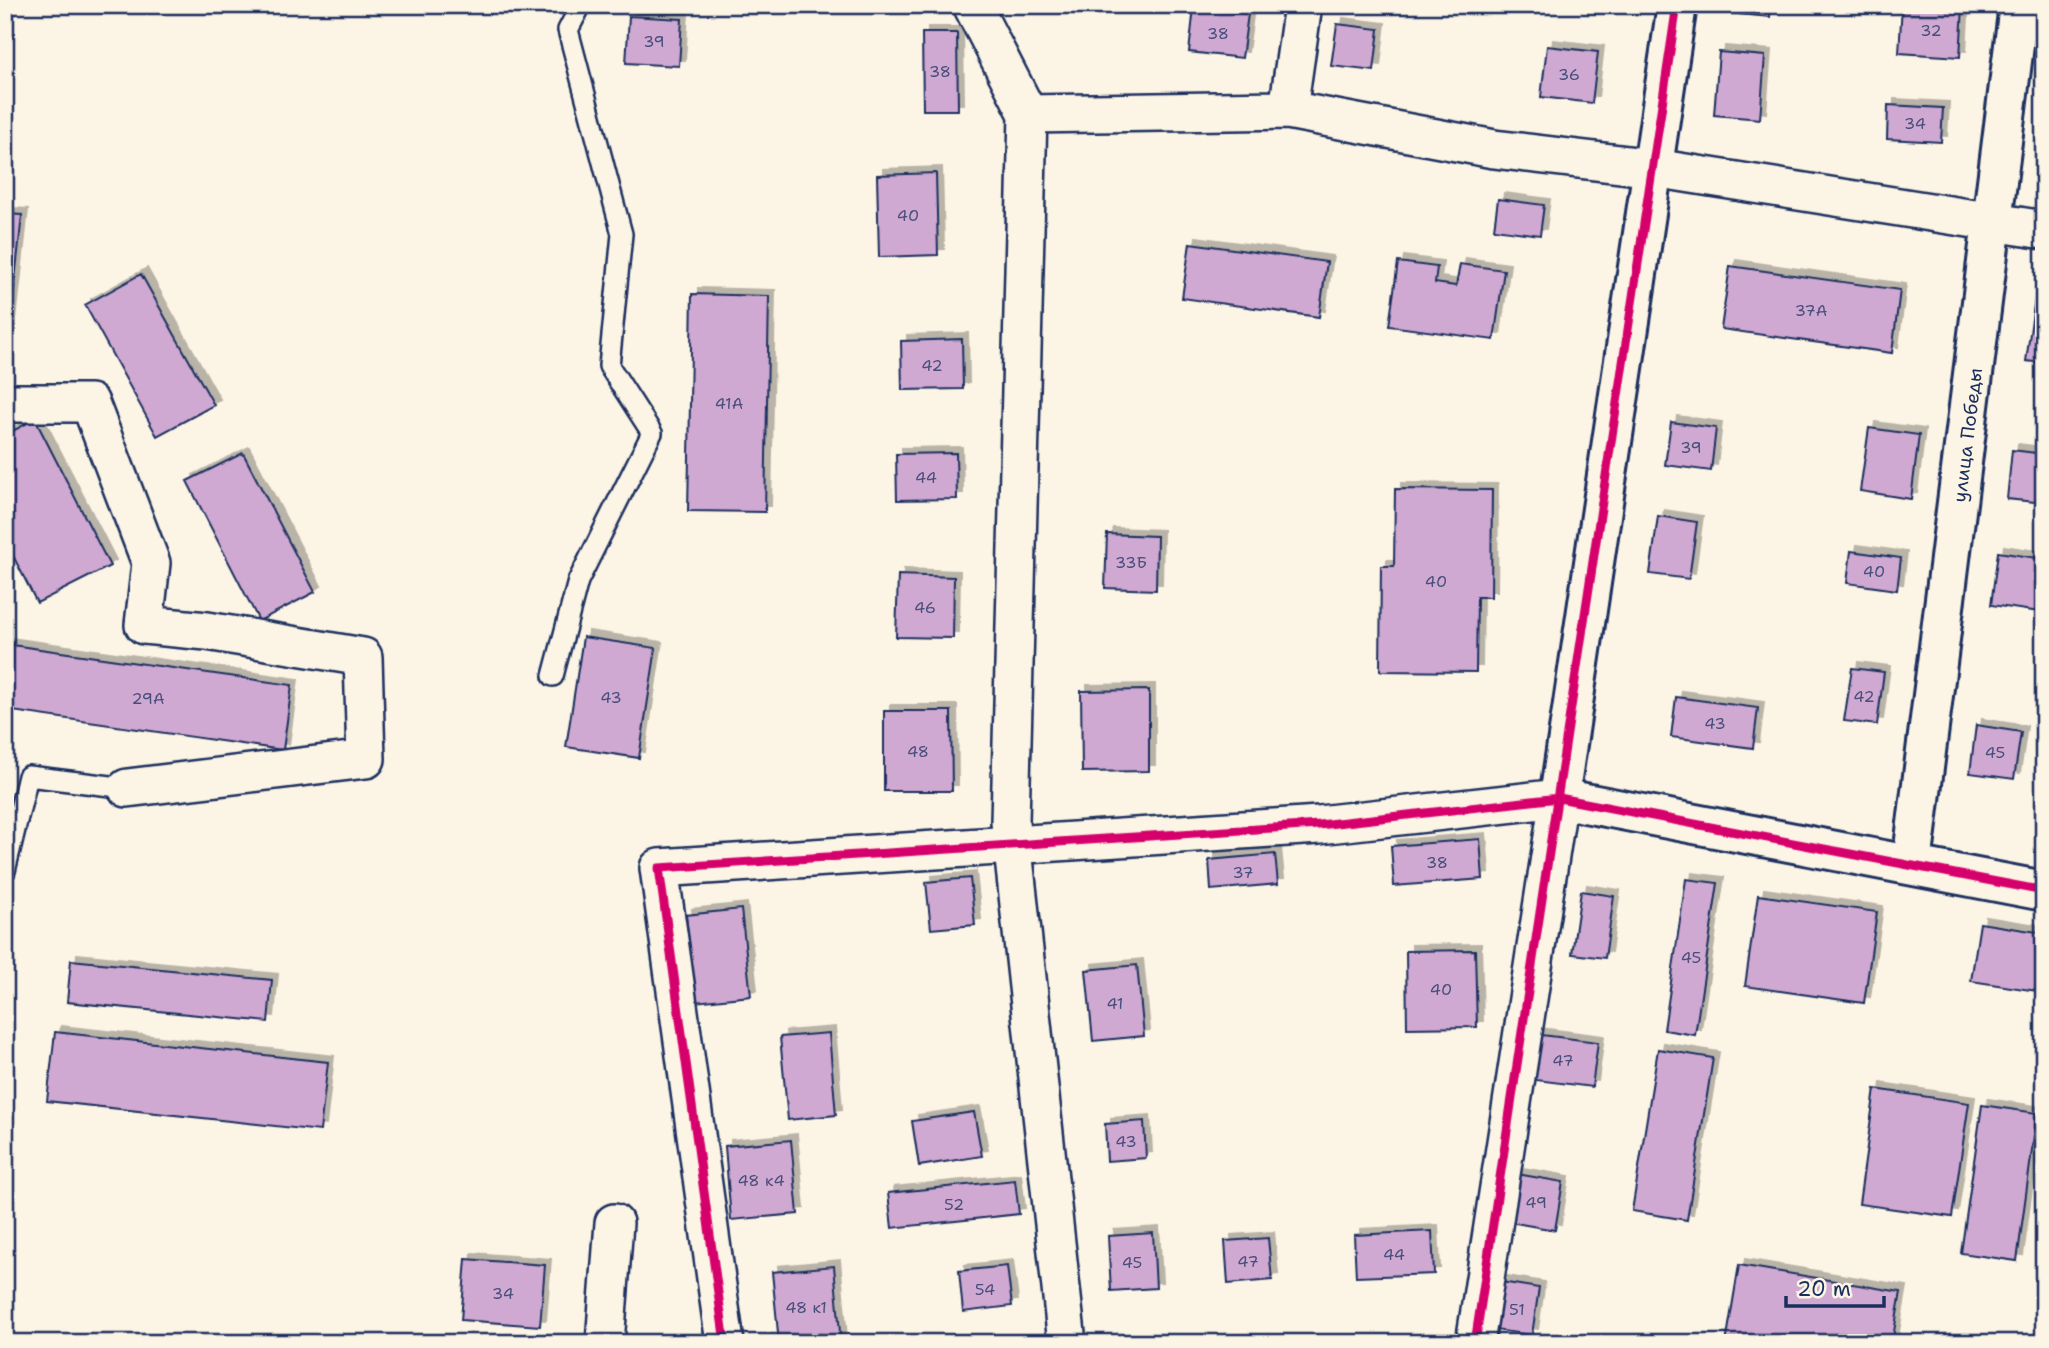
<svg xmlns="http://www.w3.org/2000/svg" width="2049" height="1348" viewBox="0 0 2049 1348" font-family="'Shantell Sans',sans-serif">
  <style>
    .building { fill: #cfa9d1; stroke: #1b2f5e; stroke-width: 2; filter: url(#shadow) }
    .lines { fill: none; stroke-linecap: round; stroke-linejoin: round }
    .service-casing { stroke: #1b2f5e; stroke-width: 24 }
    .minor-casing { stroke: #1b2f5e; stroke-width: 42 }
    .tertiary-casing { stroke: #1b2f5e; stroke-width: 44 }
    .service { stroke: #fcf5e5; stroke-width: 19 }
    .minor { stroke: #fcf5e5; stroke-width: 37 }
    .tertiary { stroke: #fcf5e5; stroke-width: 38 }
    .cycleway-casing { stroke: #fcf5e5; stroke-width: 13 }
    .cycleway { stroke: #d6006c; stroke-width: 9 }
    .labels { text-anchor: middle; stroke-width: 7; stroke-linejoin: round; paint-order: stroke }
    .number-label { font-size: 16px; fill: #484e7b }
    .street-label { font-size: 19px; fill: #1b2f5e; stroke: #fcf5e5 }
  </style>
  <defs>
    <filter id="shadow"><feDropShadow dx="6" dy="-6" stdDeviation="0" flood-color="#0004"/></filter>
  </defs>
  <rect width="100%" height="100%" fill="#fcf5e5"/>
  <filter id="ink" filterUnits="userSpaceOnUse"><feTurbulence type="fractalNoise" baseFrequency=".0143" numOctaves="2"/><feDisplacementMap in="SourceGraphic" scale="14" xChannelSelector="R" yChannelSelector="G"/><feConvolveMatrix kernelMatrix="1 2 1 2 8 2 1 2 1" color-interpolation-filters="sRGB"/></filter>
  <g filter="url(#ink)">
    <path class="building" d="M 1727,5 L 1771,5 L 1770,17 L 1727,13 Z
      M 1902,5 L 1963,7 L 1960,57 L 1899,53 Z
      M 1194,7 L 1248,14 L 1242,58 L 1189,52 Z
      M 629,16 L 682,19 L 679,66 L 626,63 Z
      M 1337,24 L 1379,29 L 1374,71 L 1331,66 Z
      M 922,33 L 957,33 L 958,110 L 923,110 Z
      M 1547,46 L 1598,52 L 1592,103 L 1541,97 Z
      M 1719,52 L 1765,56 L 1760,119 L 1714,115 Z
      M 1888,105 L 1943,108 L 1941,142 L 1887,139 Z
      M 936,173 L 938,255 L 879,257 L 877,175 Z
      M 1498,199 L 1544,205 L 1540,235 L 1494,229 Z
      M 5,214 L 22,215 L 5,373 Z
      M 1190,243 L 1327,262 L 1319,317 L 1182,298 Z
      M 1398,262 L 1437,267 L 1435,283 L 1456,286 L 1460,264 L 1504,270 L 1494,340 L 1389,326 Z
      M 1730,266 L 1900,290 L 1892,353 L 1721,329 Z
      M 141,274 L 214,405 L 157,436 L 85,305 Z
      M 692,294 L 769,296 L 765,512 L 688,511 Z
      M 2035,298 L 2044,299 L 2044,363 L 2026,361 Z
      M 962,339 L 963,389 L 902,390 L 901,341 Z
      M 35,419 L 110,566 L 37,603 L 5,540 L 5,435 Z
      M 1671,422 L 1716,428 L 1711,471 L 1665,465 Z
      M 1869,428 L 1919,435 L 1911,499 L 1860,491 Z
      M 2012,450 L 2044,454 L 2044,503 L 2007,499 Z
      M 243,453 L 315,592 L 259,621 L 187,481 Z
      M 956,453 L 957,499 L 897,500 L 896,454 Z
      M 1395,489 L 1492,490 L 1491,597 L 1477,597 L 1476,672 L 1380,671 L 1381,566 L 1394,566 Z
      M 1658,516 L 1697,522 L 1689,579 L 1650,574 Z
      M 1107,534 L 1157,536 L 1156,590 L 1105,588 Z
      M 1851,551 L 1901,558 L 1897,590 L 1847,583 Z
      M 1998,552 L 2044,559 L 2040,612 L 1991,605 Z
      M 898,575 L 954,577 L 953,638 L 896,637 Z
      M 583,637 L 656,648 L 639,758 L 566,747 Z
      M 5,644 L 292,685 L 283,750 L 5,710 Z
      M 1852,668 L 1884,672 L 1877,725 L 1844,721 Z
      M 1149,690 L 1149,771 L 1082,772 L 1081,691 Z
      M 1676,697 L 1758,708 L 1753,748 L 1671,737 Z
      M 884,711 L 951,711 L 952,791 L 884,791 Z
      M 1976,725 L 2021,732 L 2014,779 L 1970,773 Z
      M 1480,839 L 1483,879 L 1394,886 L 1391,846 Z
      M 1275,854 L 1278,884 L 1211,890 L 1209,860 Z
      M 970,878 L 975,925 L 931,929 L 926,882 Z
      M 1686,879 L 1718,883 L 1695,1035 L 1664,1030 Z
      M 1581,891 L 1614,896 L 1605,958 L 1572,954 Z
      M 1758,895 L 1877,912 L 1864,1003 L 1745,986 Z
      M 741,909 L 751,996 L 695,1002 L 686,915 Z
      M 1980,923 L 2044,933 L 2044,992 L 1971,981 Z
      M 1475,950 L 1477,1027 L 1407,1028 L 1406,951 Z
      M 71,960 L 272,980 L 268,1022 L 67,1002 Z
      M 1137,965 L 1144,1036 L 1093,1041 L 1086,970 Z
      M 55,1032 L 328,1062 L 320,1131 L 47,1101 Z
      M 829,1033 L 836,1115 L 788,1120 L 780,1037 Z
      M 1534,1034 L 1598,1042 L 1592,1087 L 1528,1079 Z
      M 1658,1049 L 1713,1058 L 1687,1220 L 1632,1211 Z
      M 1875,1089 L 1969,1103 L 1952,1217 L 1859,1204 Z
      M 1982,1105 L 2037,1113 L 2017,1261 L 1961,1253 Z
      M 974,1112 L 982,1156 L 919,1166 L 912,1121 Z
      M 1144,1121 L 1146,1158 L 1107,1161 L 1105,1124 Z
      M 791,1140 L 798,1214 L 731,1220 L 725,1146 Z
      M 1517,1174 L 1563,1182 L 1555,1230 L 1509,1222 Z
      M 1015,1180 L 1019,1214 L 892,1228 L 888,1193 Z
      M 1432,1231 L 1434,1274 L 1356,1277 L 1354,1235 Z
      M 1153,1233 L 1156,1288 L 1111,1291 L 1108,1236 Z
      M 1268,1238 L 1272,1280 L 1228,1284 L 1225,1241 Z
      M 466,1259 L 545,1265 L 540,1326 L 461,1320 Z
      M 1739,1265 L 1901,1292 L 1892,1343 L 1820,1343 L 1792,1338 L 1791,1343 L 1726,1343 Z
      M 834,1266 L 841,1343 L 779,1343 L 772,1272 Z
      M 1007,1266 L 1012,1306 L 963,1312 L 959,1271 Z
      M 1501,1282 L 1539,1288 L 1532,1335 L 1494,1330 Z"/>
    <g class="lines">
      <g class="service-casing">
        <path id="service" d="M 553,676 L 578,581 L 652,433 L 609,366 L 622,234 L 568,30 L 581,5
          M 5,871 L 28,776 L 127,788"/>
      </g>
      <g class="minor-casing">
        <path id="minor" d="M 972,5 L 1028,114 L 1288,110 L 1494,149 L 1654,168 L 2044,230
          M 1288,110 L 1303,5
          M 1028,114 L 1010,822 L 1067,1343
          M 5,403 L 90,403 L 151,563 L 144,625 L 207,631 L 363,657 L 366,759 L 127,788
          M 605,1343 L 614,1223
          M 725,1343 L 659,868 L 1319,825 L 1559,798 L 1475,1343"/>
      </g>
      <g class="tertiary-casing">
        <path id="tertiary" d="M 1677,5 L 1559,798 L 2044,891
          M 1912,864 L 2019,5"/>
      </g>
      <use href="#service" class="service"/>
      <use href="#minor" class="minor"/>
      <use href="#tertiary" class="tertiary"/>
      <g class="cycleway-casing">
        <path id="cycleway" d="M 725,1343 L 659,868 L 1319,825 L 1559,798 L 2044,891
          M 1475,1343 L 1677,5"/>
      </g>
      <use href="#cycleway" class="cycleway"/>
    </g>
  </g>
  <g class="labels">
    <g class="number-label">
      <text x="1931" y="36">32</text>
      <text x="1218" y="39">38</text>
      <text x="654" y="47">39</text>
      <text x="940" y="77">38</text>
      <text x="1569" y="80">36</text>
      <text x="1915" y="129">34</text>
      <text x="908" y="221">40</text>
      <text x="1811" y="316">37А</text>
      <text x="932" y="371">42</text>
      <text x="729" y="409">41А</text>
      <text x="1691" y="453">39</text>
      <text x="926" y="483">44</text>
      <text x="1131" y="568">33Б</text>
      <text x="1874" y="577">40</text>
      <text x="1436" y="587">40</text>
      <text x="925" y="613">46</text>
      <text x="1864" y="702">42</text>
      <text x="611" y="703">43</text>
      <text x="148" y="704">29А</text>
      <text x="1715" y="729">43</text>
      <text x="918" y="757">48</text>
      <text x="1995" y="758">45</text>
      <text x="1437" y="868">38</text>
      <text x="1243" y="878">37</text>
      <text x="1691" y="963">45</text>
      <text x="1441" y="995">40</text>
      <text x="1115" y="1009">41</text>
      <text x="1563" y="1066">47</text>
      <text x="1126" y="1147">43</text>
      <text x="761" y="1186">48 к4</text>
      <text x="1536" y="1208">49</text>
      <text x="954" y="1210">52</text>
      <text x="1394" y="1260">44</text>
      <text x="1248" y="1267">47</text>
      <text x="1132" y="1268">45</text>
      <text x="985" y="1295">54</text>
      <text x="503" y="1299">34</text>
      <text x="806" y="1313">48 к1</text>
      <text x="1517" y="1315">51</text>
    </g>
    <g class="street-label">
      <text transform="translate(1967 435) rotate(-83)" y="7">улица Победы</text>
    </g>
  </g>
  <rect width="2049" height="1348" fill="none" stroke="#fcf5e5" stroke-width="28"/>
  <rect x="14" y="14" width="2021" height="1320" fill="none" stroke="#1b2f5e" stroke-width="2.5" filter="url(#ink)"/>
  <path d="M1786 1296v10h98v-10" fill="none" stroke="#1b2f5e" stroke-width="3.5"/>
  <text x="1797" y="1296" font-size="21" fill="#1b2f5e" stroke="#fcf5e5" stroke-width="5" paint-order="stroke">20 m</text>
</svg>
